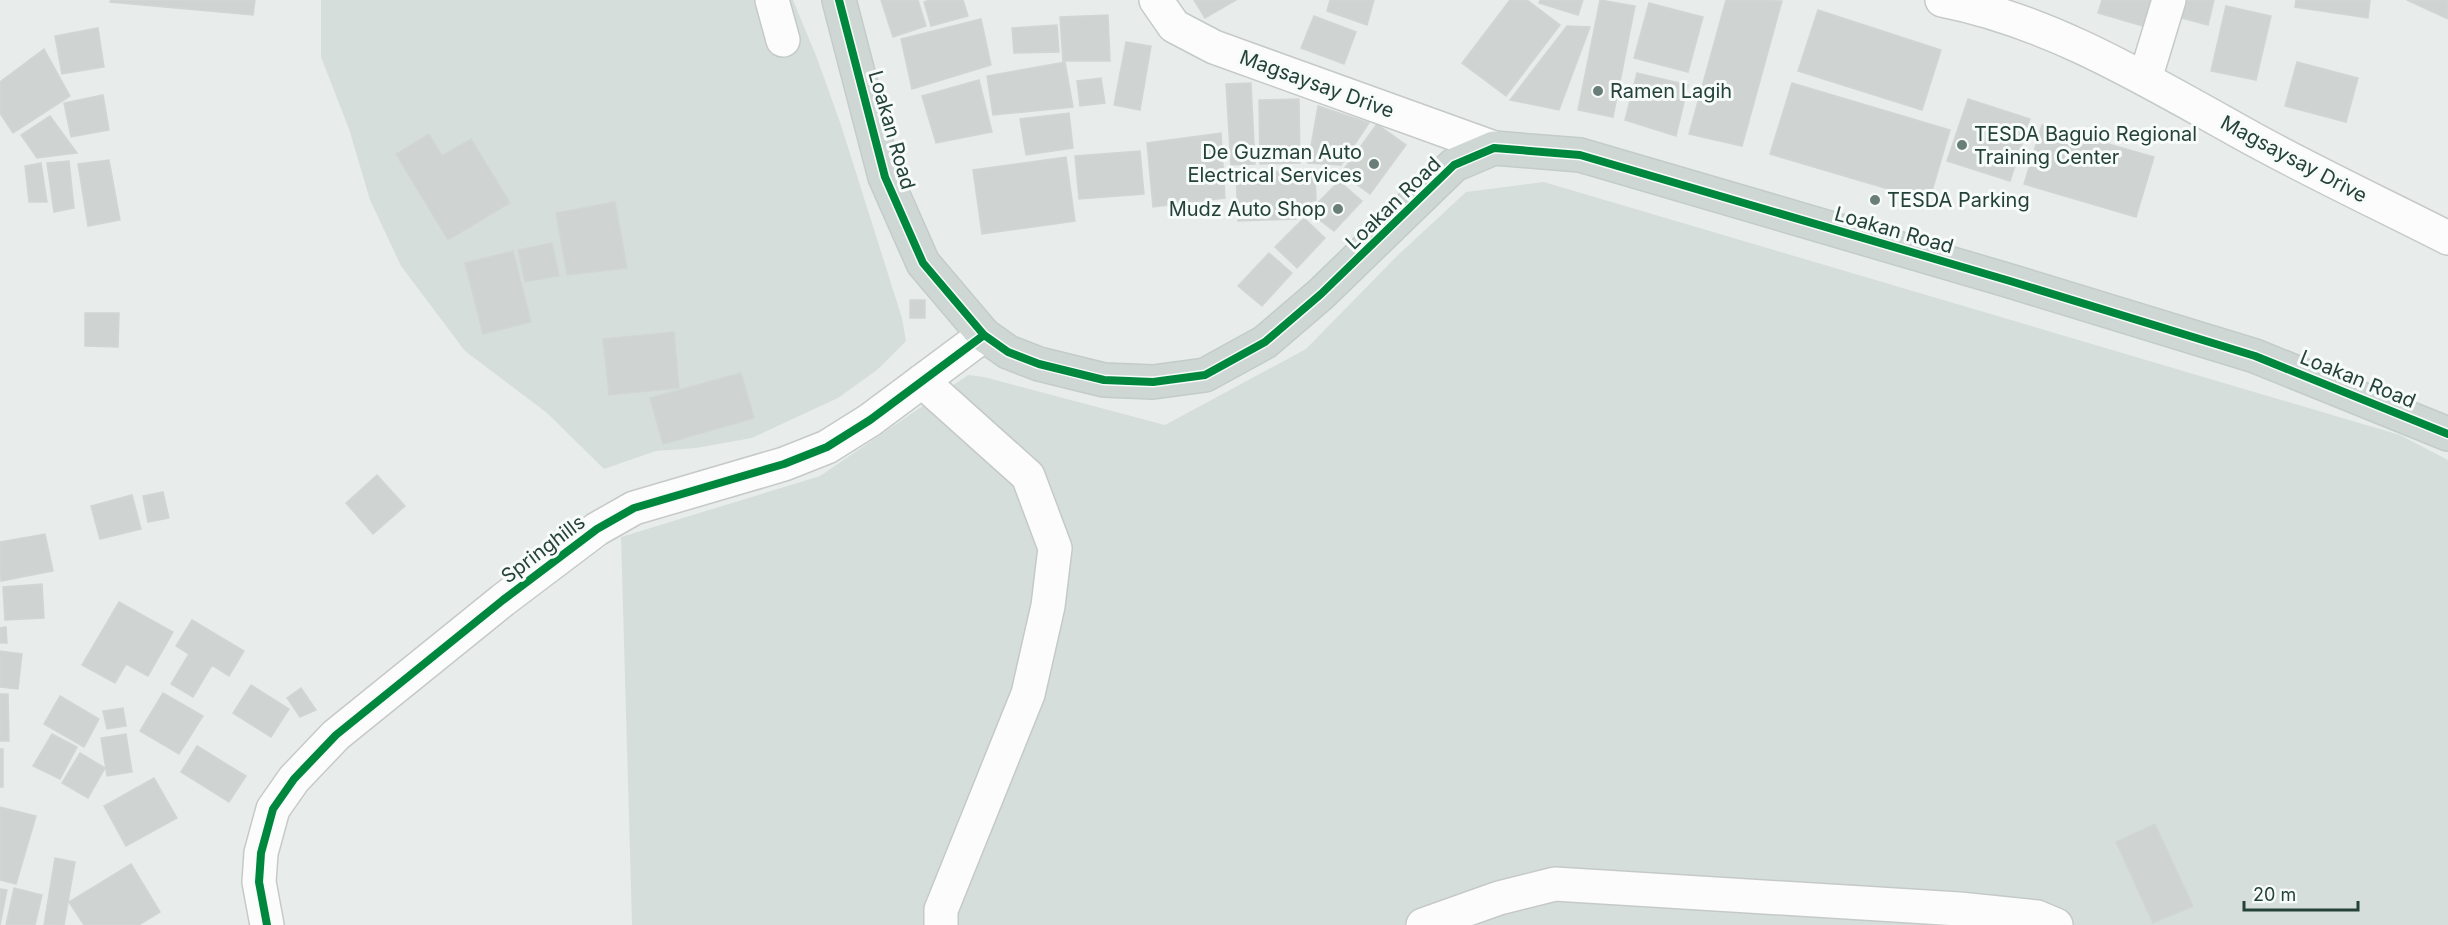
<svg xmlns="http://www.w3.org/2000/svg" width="2448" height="925" viewBox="0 0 2448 925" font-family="Inter,sans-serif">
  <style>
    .built { fill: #d6dedb }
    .building { fill: #cfd4d2; stroke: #d1d6d4; stroke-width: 1.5 }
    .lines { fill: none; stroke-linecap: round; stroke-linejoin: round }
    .minor-casing { stroke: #c5cac8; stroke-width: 36 }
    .major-casing { stroke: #c3ccc9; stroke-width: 36 }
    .minor { stroke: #fcfcfc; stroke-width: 33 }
    .major { stroke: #cfd7d5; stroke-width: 33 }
    .cycleway-casing { stroke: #f7fbf9; stroke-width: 11 }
    .cycleway { stroke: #00873e; stroke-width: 8 }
    .poi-dot { fill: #697e78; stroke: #f7fbf9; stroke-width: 2 }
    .labels { text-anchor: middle; stroke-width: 6; stroke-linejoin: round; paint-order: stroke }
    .street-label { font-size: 20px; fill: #24423a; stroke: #f7fbf9 }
    .poi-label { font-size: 20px; fill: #24423a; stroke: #f7fbf9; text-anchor: start }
  </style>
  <rect width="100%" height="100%" fill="#e8edeb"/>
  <path class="built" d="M 321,0 L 793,0 L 817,58 L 841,125 L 902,318 L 906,341 L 877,370 L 838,398 L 752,438 L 696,448 L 656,451 L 604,469 L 547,413 L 465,351 L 401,266 L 370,200 L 349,129 L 321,57 Z
    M 1544,182 L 2400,435 L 2448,460 L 2448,925 L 632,925 L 621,537 L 820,476 L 968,375 L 984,377 L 1165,425 L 1306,349 L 1396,257 L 1466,192 Z"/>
  <path class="building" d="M 111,0 L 255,0 L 253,15 L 110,2 Z
    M 881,0 L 918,0 L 926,26 L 893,37 Z
    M 930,0 L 963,0 L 968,16 L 931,26 L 924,2 Z
    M 1194,0 L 1236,0 L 1205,18 Z
    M 1330,0 L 1374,0 L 1367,25 L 1327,11 Z
    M 1510,0 L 1527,0 L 1560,25 L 1506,96 L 1462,63 Z
    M 1540,0 L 1583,0 L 1578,15 L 1539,3 Z
    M 1600,0 L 1635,6 L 1613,117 L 1578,110 Z
    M 1726,0 L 1782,1 L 1742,146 L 1689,134 Z
    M 2102,0 L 2159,0 L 2150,28 L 2098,13 Z
    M 2179,0 L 2214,0 L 2208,25 L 2174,16 Z
    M 2296,0 L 2370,0 L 2368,18 L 2295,7 Z
    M 2407,0 L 2448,0 L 2448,19 Z
    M 1649,3 L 1703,17 L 1688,72 L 1634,58 Z
    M 2226,6 L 2271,16 L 2256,80 L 2211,71 Z
    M 1818,10 L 1941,50 L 1922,110 L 1798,71 Z
    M 1108,15 L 1110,61 L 1063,61 L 1060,17 Z
    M 1314,16 L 1356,32 L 1344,64 L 1301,48 Z
    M 981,19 L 991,65 L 912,89 L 901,39 Z
    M 1057,25 L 1059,52 L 1014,53 L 1012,28 Z
    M 1567,26 L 1590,27 L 1559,110 L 1510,100 Z
    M 98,28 L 104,67 L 62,74 L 55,36 Z
    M 1126,42 L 1151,46 L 1140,110 L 1114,105 Z
    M 44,49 L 70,96 L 13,133 L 0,113 L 0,82 Z
    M 1065,62 L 1073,107 L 993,115 L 987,76 Z
    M 2297,62 L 2358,78 L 2346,122 L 2285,106 Z
    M 1637,73 L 1688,85 L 1676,136 L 1625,120 Z
    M 1101,78 L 1105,103 L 1080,106 L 1077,81 Z
    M 979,80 L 992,132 L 936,143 L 922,96 Z
    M 1251,83 L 1255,164 L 1231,165 L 1226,84 Z
    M 1792,83 L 1950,130 L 1929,201 L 1770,154 Z
    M 103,95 L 109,130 L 71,137 L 64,103 Z
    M 1299,99 L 1300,163 L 1260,164 L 1259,100 Z
    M 1968,99 L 2030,119 L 2010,181 L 1947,161 Z
    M 1318,106 L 1369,123 L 1341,165 L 1308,163 Z
    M 1069,113 L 1073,148 L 1026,155 L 1020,119 Z
    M 50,116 L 77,153 L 37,158 L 21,135 Z
    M 1377,124 L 1406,145 L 1370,194 L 1341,173 Z
    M 2042,125 L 2154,157 L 2136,217 L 2024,184 Z
    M 1221,133 L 1225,198 L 1153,207 L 1147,143 Z
    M 429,134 L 442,156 L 471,139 L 510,203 L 448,240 L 396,154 Z
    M 1140,151 L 1144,194 L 1079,199 L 1075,156 Z
    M 1066,157 L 1075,221 L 982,234 L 973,170 Z
    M 109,160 L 120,220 L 88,226 L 78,164 Z
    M 69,161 L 74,208 L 54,212 L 47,163 Z
    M 41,163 L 47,202 L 29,202 L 25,166 Z
    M 1315,170 L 1316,200 L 1296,207 L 1296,219 L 1238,221 L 1236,173 Z
    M 1339,181 L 1362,201 L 1334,231 L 1309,212 Z
    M 615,202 L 627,268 L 567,275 L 556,213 Z
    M 1304,218 L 1325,238 L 1297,268 L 1275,247 Z
    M 552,243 L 559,276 L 525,282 L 518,250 Z
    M 513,251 L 531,322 L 483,334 L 465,263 Z
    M 1269,253 L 1292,273 L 1262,306 L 1238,286 Z
    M 910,300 L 925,300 L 925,318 L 910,318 Z
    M 85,313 L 119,313 L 118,347 L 85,346 Z
    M 674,332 L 679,388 L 609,395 L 603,339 Z
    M 741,373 L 754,418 L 663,444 L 650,398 Z
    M 377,475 L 405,506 L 373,534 L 346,503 Z
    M 163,492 L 169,518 L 148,522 L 143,496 Z
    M 132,495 L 141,529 L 100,539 L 91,506 Z
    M 45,534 L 53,571 L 1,581 L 0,542 Z
    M 42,584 L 44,618 L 5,620 L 3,587 Z
    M 119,602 L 173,632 L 148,676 L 126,664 L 115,683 L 82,665 Z
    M 192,620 L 244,651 L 229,676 L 212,665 L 193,697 L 171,684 L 189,654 L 176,646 Z
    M 6,627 L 7,643 L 0,643 L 0,628 Z
    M 0,651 L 22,654 L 18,689 L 0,687 Z
    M 251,685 L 289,709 L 271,737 L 233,713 Z
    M 301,688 L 316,710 L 300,717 L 287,698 Z
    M 163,693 L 203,716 L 179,754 L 140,731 Z
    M 0,694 L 8,694 L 9,741 L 0,741 Z
    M 60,696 L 99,719 L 84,747 L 44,724 Z
    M 123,708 L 126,726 L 107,729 L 103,711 Z
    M 52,734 L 77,747 L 60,779 L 33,766 Z
    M 126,734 L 132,772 L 107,776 L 101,738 Z
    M 197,746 L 246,776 L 229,802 L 181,772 Z
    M 0,749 L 3,749 L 3,787 L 0,787 Z
    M 80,753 L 105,768 L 88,798 L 62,783 Z
    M 154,778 L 177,818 L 126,846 L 104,806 Z
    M 0,807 L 36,816 L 16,884 L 0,880 Z
    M 2155,824 L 2193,906 L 2153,923 L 2116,842 Z
    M 55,858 L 75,862 L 64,925 L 44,925 Z
    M 131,864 L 160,912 L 139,925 L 84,925 L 69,902 Z
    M 14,888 L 42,895 L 35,925 L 6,925 Z
    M 0,889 L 7,890 L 0,925 Z"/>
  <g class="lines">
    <g class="minor-casing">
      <path id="minor" d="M 772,0 L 783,40
        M 1156,0 L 1174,26 L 1214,47 L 1494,148
        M 1942,0 C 2055,22 2153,84 2253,139 C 2317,174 2383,205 2448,238
        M 2145,79 L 2169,0
        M 922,381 L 1028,476 L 1055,548 L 1048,606 L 1028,694 L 941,910 L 941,925
        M 267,925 L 259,882 L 261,853 L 273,809 L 294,779 L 336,735 L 503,600 L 597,529 L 634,508 L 784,464 L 827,447 L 870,420 L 984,335
        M 1423,925 L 1499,898 L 1555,884 L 1959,909 L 2037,917 L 2056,925"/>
    </g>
    <g class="major-casing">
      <path id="major" d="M 839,0 L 885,177 L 923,263 L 984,335 L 1008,352 L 1039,364 L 1104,380 L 1153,382 L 1205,375 L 1265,342 L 1321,294 L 1454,165 L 1494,148 L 1580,155 L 2010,281 L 2255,356 L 2448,434"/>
    </g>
    <use href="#minor" class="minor"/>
    <use href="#major" class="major"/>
    <g class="cycleway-casing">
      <path id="cycleway" d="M 839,0 L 885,177 L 923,263 L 984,335 L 1008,352 L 1039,364 L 1104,380 L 1153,382 L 1205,375 L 1265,342 L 1321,294 L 1454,165 L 1494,148 L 1580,155 L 2010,281 L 2255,356 L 2448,434
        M 267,925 L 259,882 L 261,853 L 273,809 L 294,779 L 336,735 L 503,600 L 597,529 L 634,508 L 784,464 L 827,447 L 870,420 L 984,335"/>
    </g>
    <use href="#cycleway" class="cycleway"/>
  </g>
  <g class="poi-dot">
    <circle cx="1598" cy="91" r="6"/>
    <circle cx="1962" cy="145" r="6"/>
    <circle cx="1374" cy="164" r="6"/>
    <circle cx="1875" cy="200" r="6"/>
    <circle cx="1338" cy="209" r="6"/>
  </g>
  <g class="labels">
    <g class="street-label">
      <text transform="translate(1317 84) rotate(20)" y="7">Magsaysay Drive</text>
      <text transform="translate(892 130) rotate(74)" y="7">Loakan Road</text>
      <text transform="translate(2294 159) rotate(28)" y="7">Magsaysay Drive</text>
      <text transform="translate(1393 203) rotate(-44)" y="7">Loakan Road</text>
      <text transform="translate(1894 230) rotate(16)" y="7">Loakan Road</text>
      <text transform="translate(2358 379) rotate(22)" y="7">Loakan Road</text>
      <text transform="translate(543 549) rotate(-37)" y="7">Springhills</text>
    </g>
    <g class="poi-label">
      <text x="1610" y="98">Ramen Lagih</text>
      <text x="1974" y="141">TESDA Baguio Regional<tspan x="1974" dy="23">Training Center</tspan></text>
      <text x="1362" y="159" text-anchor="end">De Guzman Auto<tspan x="1362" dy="23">Electrical Services</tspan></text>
      <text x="1887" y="207">TESDA Parking</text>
      <text x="1326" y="216" text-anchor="end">Mudz Auto Shop</text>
    </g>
  </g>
  <path d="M2244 901v9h114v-9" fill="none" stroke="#24423a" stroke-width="3"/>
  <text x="2253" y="901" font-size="18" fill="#24423a" stroke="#f7fbf9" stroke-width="4.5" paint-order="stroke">20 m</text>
</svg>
